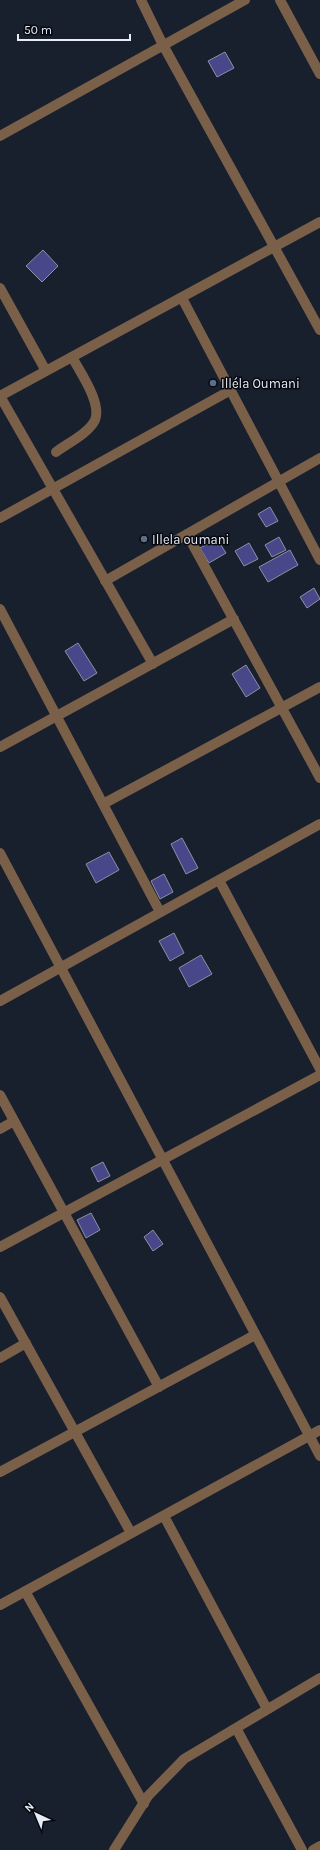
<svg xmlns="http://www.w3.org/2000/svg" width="320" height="1850" viewBox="0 0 320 1850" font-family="Karla,sans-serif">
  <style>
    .building { fill: #47478a; stroke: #8e90a4 }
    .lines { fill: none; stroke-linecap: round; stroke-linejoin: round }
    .minor { stroke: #7a5f49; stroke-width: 10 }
    .service-dot { fill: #5c6f8a; stroke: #06090f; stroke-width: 1.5 }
    .labels { text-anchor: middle; stroke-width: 3; stroke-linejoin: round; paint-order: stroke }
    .poi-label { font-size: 13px; fill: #e7ecf7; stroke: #06090f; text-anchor: start }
  </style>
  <rect width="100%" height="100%" fill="#181f2d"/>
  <path class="building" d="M 225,52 L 234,68 L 217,77 L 208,61 Z
    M 43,250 L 58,266 L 42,282 L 26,266 Z
    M 270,507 L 278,521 L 266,527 L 258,514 Z
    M 279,537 L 286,550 L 272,557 L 265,545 Z
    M 217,539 L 226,553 L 209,563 L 200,548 Z
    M 249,543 L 258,559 L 244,566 L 235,551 Z
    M 290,550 L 298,565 L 268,582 L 259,567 Z
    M 314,588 L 320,599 L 307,608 L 300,597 Z
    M 78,643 L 97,673 L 84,681 L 65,651 Z
    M 246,665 L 260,688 L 246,697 L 232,674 Z
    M 182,838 L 198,868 L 186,874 L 171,844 Z
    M 109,852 L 119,870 L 96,883 L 86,864 Z
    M 164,874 L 173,892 L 160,899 L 151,881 Z
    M 174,933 L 184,953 L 170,961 L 159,941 Z
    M 201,955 L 212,974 L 189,987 L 179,968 Z
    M 103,1162 L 110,1176 L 98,1182 L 91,1168 Z
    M 91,1213 L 100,1230 L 86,1238 L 77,1220 Z
    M 153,1230 L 163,1244 L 153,1251 L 144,1237 Z"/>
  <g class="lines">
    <path class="minor" d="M 141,0 L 163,45 L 320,330
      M 280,0 L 320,74
      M 0,136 L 245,0
      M 0,288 L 46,371
      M 182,298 L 320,560
      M 0,396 L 320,222
      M 0,396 L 153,664
      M 56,452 C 68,443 89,433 95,420 C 102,403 80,372 72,357
      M 0,518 L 231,390
      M 187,534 L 320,778
      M 105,581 L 320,458
      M 0,609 L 160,912
      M 0,747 L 234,619
      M 103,804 L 320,687
      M 0,853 L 320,1456
      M 219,880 L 320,1069
      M 0,1001 L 320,824
      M 0,1095 L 159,1387
      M 0,1129 L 14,1121
      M 0,1247 L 320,1075
      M 0,1297 L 131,1533
      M 0,1358 L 26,1343
      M 0,1472 L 255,1335
      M 164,1516 L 267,1709
      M 25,1591 L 144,1804
      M 0,1605 L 320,1430
      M 236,1728 L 302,1850
      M 114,1850 L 148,1796 L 184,1759 L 320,1678
      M 313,1850 L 320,1846"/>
  </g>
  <g class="service-dot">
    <circle cx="213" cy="383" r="4"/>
    <circle cx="144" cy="539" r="4"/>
  </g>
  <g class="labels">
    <g class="poi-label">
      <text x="221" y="388">Illéla Oumani</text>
      <text x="152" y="544">Illela oumani</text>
    </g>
  </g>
  <g transform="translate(36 1814) rotate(316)" stroke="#06090f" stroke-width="3" paint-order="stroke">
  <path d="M0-3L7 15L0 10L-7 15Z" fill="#e7ecf7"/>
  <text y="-6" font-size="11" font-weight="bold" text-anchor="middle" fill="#e7ecf7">N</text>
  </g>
  <path d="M18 34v6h112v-6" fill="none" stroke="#e7ecf7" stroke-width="2"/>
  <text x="24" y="34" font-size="12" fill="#e7ecf7" stroke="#06090f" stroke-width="3" paint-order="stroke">50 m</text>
</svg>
